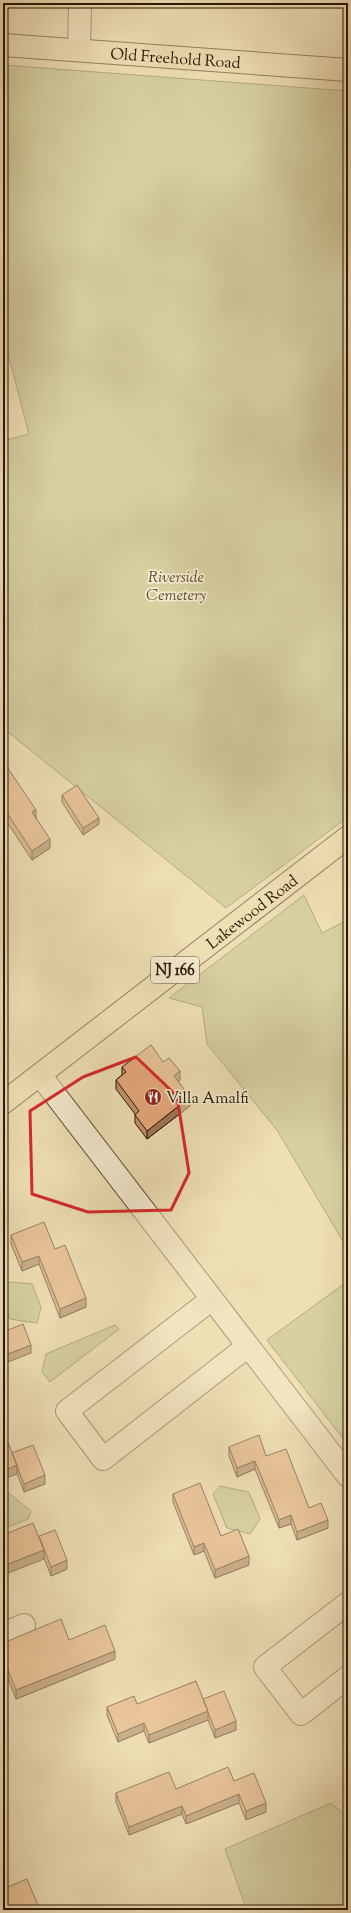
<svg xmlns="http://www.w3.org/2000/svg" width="351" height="1913" viewBox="0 0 351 1913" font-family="'Sorts Mill Goudy',serif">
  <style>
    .green { fill: #bbc18c; stroke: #706b48 }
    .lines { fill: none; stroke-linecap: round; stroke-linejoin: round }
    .minor-casing { stroke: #584830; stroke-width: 24 }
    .major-casing { stroke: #261503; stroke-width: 24 }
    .minor { stroke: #f5eacf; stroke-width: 22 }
    .major { stroke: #efdfb5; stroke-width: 22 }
    .wall { fill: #c6916c; stroke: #261503 }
    .shaded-wall { fill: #a17658; stroke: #261503 }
    .building { fill: #e6a97d; stroke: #261503 }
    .marked { fill: none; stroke: #d62828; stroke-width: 3; stroke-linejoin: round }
    .labels { text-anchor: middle; stroke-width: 3.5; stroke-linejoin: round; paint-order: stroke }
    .shield { fill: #f5eacf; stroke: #645540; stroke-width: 1 }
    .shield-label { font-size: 15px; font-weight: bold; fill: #261503 }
    .street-label { font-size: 16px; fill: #261503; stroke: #f5eacf }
    .park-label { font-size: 16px; font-style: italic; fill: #5a5133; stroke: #f5eacf }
    .poi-label { font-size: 16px; fill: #261503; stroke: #f5eacf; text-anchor: start }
  </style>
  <rect width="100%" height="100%" fill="#efdfb5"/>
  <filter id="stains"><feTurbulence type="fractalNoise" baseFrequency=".005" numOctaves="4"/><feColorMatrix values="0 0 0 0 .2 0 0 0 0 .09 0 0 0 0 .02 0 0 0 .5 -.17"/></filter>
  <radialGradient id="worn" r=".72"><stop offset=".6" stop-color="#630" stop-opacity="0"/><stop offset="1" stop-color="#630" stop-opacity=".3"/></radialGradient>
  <path class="green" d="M 3,65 L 348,91 L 348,817 L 226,908 L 3,728 L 3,441 L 29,434 L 3,334 Z
    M 304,895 L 322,933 L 348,920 L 348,1250 L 277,1130 L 207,1044 L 202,1007 L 169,998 Z
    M 348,1281 L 348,1445 L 267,1340 Z
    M 11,1282 L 32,1284 L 41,1307 L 37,1323 L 10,1319 L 3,1302 L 3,1285 Z
    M 115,1325 L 119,1329 L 50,1382 L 42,1372 L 46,1354 Z
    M 220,1486 L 249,1492 L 260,1519 L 250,1534 L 227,1528 L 213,1494 Z
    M 6,1491 L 31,1511 L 28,1519 L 3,1529 L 3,1493 Z
    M 331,1803 L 348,1817 L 348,1910 L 247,1910 L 225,1849 Z"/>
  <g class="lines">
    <g class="minor-casing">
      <path id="minor" d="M 79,50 L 80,3
        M 40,1075 L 348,1476
        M 212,1299 L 67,1411 L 103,1459 L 248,1346
        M 348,1603 L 265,1667 L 301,1714 L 348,1677
        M 3,1634 L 24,1625"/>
    </g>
    <g class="major-casing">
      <g id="major">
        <path id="s1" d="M 3,45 L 348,70"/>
        <path id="s2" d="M 3,1103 L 348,837"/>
      </g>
    </g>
    <use href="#minor" class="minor"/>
    <use href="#major" class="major"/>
  </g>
  <path class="wall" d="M 3,761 L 36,818 L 50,848 L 32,860 L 3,816 Z
    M 62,795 L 99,824 L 83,835 L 62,802 Z
    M 163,1062 L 180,1080 L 178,1081 L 190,1106 L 147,1139 L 135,1123 L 135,1114 L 116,1089 L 116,1080 L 122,1075 L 122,1067 Z
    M 11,1235 L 55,1249 L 86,1307 L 60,1318 L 39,1264 L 22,1271 L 11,1244 Z
    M 229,1447 L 266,1456 L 309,1508 L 328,1528 L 297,1540 L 291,1524 L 279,1528 L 255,1469 L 237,1477 L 229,1456 Z
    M 12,1453 L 45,1484 L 24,1492 L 17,1473 Z
    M 173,1494 L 221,1536 L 249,1565 L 215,1578 L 204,1551 L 194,1555 L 173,1502 Z
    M 39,1538 L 67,1569 L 51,1576 L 44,1558 L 44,1559 Z
    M 69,1640 L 115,1659 L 16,1699 L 3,1666 L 3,1643 Z
    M 203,1699 L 236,1730 L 215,1738 L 208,1720 L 149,1743 L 144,1731 L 118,1742 L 107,1715 L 107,1707 Z
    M 234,1781 L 266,1812 L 246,1820 L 239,1803 L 186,1824 L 182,1814 L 129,1835 L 116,1802 L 116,1793 L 176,1789 Z"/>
  <path class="shaded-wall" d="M 36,810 L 36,819 L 32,812 Z
    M 99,818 L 99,824 L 83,835 L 83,828 Z
    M 50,839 L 50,848 L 32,860 L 32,851 Z
    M 180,1071 L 180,1080 L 174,1084 L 174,1076 Z
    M 190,1097 L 190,1106 L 147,1139 L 147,1131 Z
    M 39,1256 L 39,1264 L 22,1271 L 22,1262 Z
    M 86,1298 L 86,1307 L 60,1318 L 60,1309 Z
    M 31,1345 L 31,1353 L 3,1364 L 3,1356 Z
    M 255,1461 L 255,1469 L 237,1477 L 237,1468 Z
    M 17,1465 L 17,1474 L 3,1479 L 3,1471 Z
    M 45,1475 L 45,1484 L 24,1492 L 24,1484 Z
    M 291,1515 L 291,1524 L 279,1528 L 279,1520 Z
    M 328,1520 L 328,1528 L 297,1540 L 297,1532 Z
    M 204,1543 L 204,1551 L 194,1555 L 194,1547 Z
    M 44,1550 L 44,1559 L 3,1575 L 3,1566 Z
    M 249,1556 L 249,1565 L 215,1578 L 215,1570 Z
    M 67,1560 L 67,1569 L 51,1576 L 51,1567 Z
    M 115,1651 L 115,1659 L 16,1699 L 16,1690 Z
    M 208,1711 L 208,1720 L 149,1743 L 149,1735 Z
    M 236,1721 L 236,1730 L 215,1738 L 215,1730 Z
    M 144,1723 L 144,1731 L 118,1742 L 118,1734 Z
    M 239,1794 L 239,1803 L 186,1824 L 186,1816 Z
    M 266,1803 L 266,1812 L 246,1820 L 246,1811 Z
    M 182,1806 L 182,1814 L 129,1835 L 129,1827 Z
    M 7,1906 L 7,1910 L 3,1910 L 3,1908 Z"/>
  <path class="building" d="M 3,761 L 36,810 L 32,812 L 50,839 L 32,851 L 3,807 Z
    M 77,785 L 99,818 L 83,828 L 62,795 Z
    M 151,1045 L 163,1062 L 169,1058 L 180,1071 L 174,1076 L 190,1097 L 147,1131 L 135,1115 L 139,1111 L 116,1080 L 126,1072 L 122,1067 Z
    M 44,1222 L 55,1249 L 65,1245 L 86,1298 L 60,1309 L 39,1256 L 22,1262 L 11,1235 Z
    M 23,1324 L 31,1345 L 3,1356 L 3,1332 Z
    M 3,1435 L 5,1435 L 17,1465 L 3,1471 Z
    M 259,1435 L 266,1456 L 286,1449 L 309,1508 L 321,1503 L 328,1520 L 297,1532 L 291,1515 L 279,1520 L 255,1461 L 237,1468 L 229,1447 Z
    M 33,1445 L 45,1475 L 24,1484 L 12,1453 Z
    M 200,1483 L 221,1536 L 238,1529 L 249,1556 L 215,1570 L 204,1543 L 194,1547 L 173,1494 Z
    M 33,1523 L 44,1550 L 3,1566 L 3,1535 Z
    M 55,1530 L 67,1560 L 51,1567 L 39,1536 Z
    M 61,1619 L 69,1640 L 105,1625 L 115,1651 L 16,1690 L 3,1658 L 3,1643 Z
    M 196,1681 L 208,1711 L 149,1735 L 144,1723 L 118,1734 L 107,1707 L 134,1696 L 137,1704 Z
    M 224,1691 L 236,1721 L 215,1730 L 203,1699 Z
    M 228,1767 L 234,1781 L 254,1773 L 266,1803 L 246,1811 L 239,1794 L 186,1816 L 182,1806 L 129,1827 L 116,1793 L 169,1772 L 176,1789 Z
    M 27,1879 L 40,1910 L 8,1910 L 7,1906 L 3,1908 L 3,1889 Z"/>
  <path d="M0 0H351V1913H0ZM 136,1057 L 177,1096 L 189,1173 L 171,1210 L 88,1212 L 32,1194 L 30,1111 L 83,1077 Z" fill="#efdfb5" fill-opacity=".55" fill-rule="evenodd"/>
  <path class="marked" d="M 136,1057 L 177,1096 L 189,1173 L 171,1210 L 88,1212 L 32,1194 L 30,1111 L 83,1077 Z"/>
  <defs>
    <g id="restaurant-disc" transform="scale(0.9)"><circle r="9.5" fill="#8f2418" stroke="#f5eacf"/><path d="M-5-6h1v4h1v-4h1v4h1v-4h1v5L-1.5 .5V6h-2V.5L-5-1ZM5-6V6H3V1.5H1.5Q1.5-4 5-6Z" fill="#fff"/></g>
  </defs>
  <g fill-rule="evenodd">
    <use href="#restaurant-disc" x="153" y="1097"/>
  </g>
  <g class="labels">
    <rect class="shield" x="151" y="957" width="48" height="26" rx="3"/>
    <g class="shield-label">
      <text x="175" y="975">NJ 166</text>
    </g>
    <g class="street-label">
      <text dy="6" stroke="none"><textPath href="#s1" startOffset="173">Old Freehold Road</textPath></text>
      <text dy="6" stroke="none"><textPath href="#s2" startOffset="314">Lakewood Road</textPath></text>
    </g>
    <g class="park-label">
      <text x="176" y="582">Riverside<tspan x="176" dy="18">Cemetery</tspan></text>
    </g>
    <g class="poi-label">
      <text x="166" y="1103">Villa Amalfi</text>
    </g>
  </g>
  <rect width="351" height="1913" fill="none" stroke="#efdfb5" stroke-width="16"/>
  <rect x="4" y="4" width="343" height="1905" fill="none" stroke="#261503" stroke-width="2"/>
  <rect x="8" y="8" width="335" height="1897" fill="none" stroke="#261503"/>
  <rect width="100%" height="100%" filter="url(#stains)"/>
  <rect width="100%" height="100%" fill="url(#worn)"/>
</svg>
